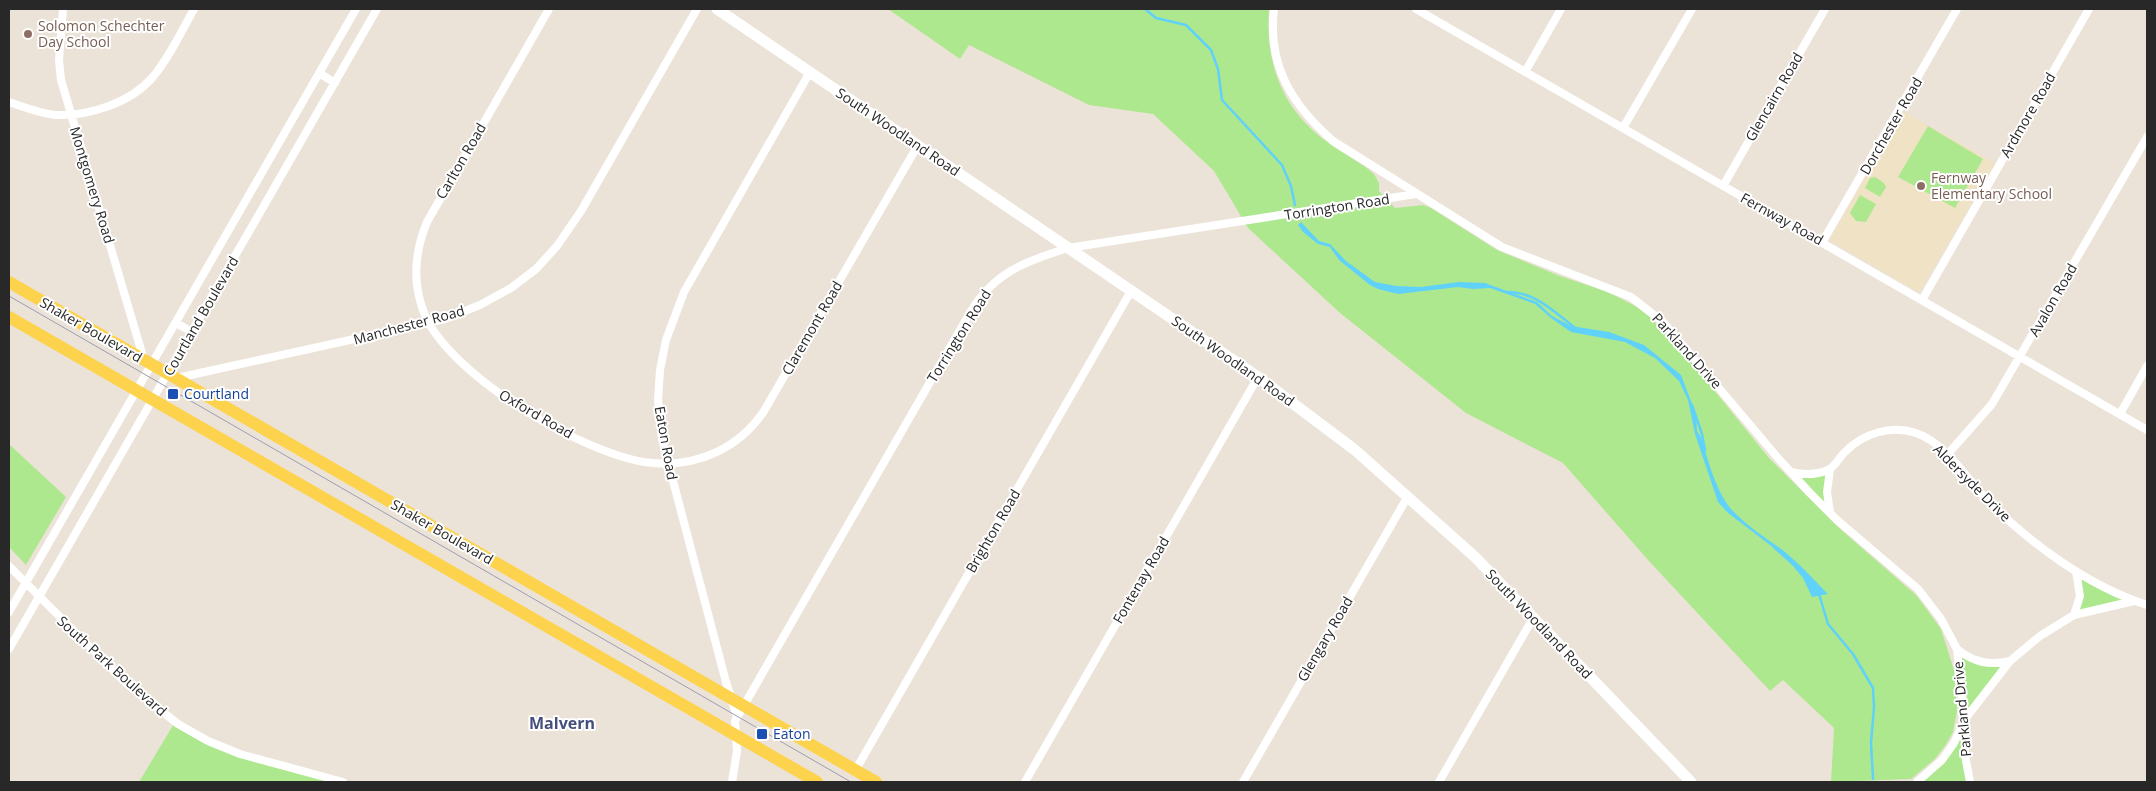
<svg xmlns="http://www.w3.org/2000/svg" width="2156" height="791" viewBox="0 0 2156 791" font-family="'Open Sans',sans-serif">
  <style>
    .education { fill: #f0e2c5 }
    .green { fill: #aee88e }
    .water { fill: #60d1f9 }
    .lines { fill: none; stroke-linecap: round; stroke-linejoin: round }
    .stream { stroke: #60d1f9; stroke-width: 2.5 }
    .street { stroke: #fff; stroke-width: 8 }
    .secondary { stroke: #fff; stroke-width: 11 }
    .primary { stroke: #fdd24c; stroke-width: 12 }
    .tram { stroke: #9a9eb4; stroke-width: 1 }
    .education-dot { fill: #8d6e63; stroke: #fff; stroke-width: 2 }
    .transit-dot { fill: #1a4fb4; stroke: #fff; stroke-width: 2 }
    .labels { text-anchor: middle; stroke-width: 4; stroke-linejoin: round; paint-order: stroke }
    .education-label { font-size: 14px; fill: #785e54; stroke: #fff; text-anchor: start }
    .street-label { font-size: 14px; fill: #282828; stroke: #fff }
    .transit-label { font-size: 14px; fill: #164399; stroke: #fff; text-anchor: start }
    .quarter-label { font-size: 16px; font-weight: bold; fill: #454f7c; stroke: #fff }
  </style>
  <rect width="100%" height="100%" fill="#ece3d8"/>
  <path class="education" d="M 1903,111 L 1995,163 L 1920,291 L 1916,291 L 1831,241 L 1831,237 Z"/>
  <path class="green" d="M 888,9 L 1269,9 C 1265,65 1283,111 1330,144 C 1345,155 1361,162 1374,174 L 1379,183 L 1379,191 L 1395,208 L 1423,205 L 1431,208 L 1497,250 L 1560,276 L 1608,292 L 1645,311 L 1692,363 L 1769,458 L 1839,528 L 1916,595 L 1928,611 L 1941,629 L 1954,670 L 1957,711 L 1953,732 L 1945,746 L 1935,759 L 1911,779 L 1831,782 L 1834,728 L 1783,680 L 1770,691 L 1648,560 L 1563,463 L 1466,413 L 1340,313 L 1248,228 L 1214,171 L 1153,114 L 1089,105 L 969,45 L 960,59 Z
    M 1928,126 L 1983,159 L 1955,208 L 1898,177 Z
    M 1875,177 L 1884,183 L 1886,187 L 1880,197 L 1865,188 L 1870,178 Z
    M 1860,195 L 1876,204 L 1866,222 L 1856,221 L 1850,213 Z
    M 9,444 L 66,497 L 26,565 L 9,547 Z
    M 1830,470 L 1830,512 L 1791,472 Z
    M 2078,577 L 2134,601 L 2074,615 L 2077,610 Z
    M 1957,649 L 1968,658 L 2010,661 L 1966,719 L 1970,782 L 1917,782 L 1942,760 L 1965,719 Z
    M 175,722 L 208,741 L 343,782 L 139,782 Z"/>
  <path class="water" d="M 1301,222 L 1319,241 L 1330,244 L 1346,261 L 1375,282 L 1396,286 L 1421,287 L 1459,282 L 1485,283 L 1537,302 L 1552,316 L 1571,326 L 1609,332 L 1644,345 L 1681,375 L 1696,414 L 1697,431 L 1701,437 C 1708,460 1716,492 1732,510 C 1743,522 1761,535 1774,544 C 1794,557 1811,577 1828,594 L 1812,597 L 1803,578 L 1793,566 L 1770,545 L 1728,513 L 1718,502 L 1695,434 L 1688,400 L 1679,381 L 1655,358 L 1625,342 L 1571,332 L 1551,318 L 1535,304 L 1490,288 L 1473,289 L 1458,287 L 1398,294 L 1378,289 L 1370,285 L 1339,260 L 1330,247 L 1318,244 L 1303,232 L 1298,225 Z"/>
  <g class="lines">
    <path class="stream" d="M 1145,9 L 1156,18 L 1186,25 L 1211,50 L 1218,69 L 1222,100 L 1282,165 L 1291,186 L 1295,205
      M 1506,292 C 1534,291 1553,311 1574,327
      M 1692,405 L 1702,434 L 1705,450
      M 1819,594 L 1828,624 L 1853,654 L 1873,688 L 1874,707 L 1871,743 L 1873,779"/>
    <path class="street" d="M 63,9 L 59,60 L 61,80 L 144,360
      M 549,9 L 427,222 C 415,251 412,280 423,310 C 444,373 588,458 653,463 C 698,467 739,448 764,411 L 918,145
      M 1274,9 C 1267,65 1292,105 1333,141 L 1502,247 L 1631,297 L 1664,323 L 1777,457 L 1810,493 L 1837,520 L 1918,589 L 1941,619 L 1957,649 L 1965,719 L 1965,755 L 1970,782
      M 1416,9 L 2147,430
      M 1525,72 L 1561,9
      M 319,73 L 335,83
      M 9,102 C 24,107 41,114 57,115 C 89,116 130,103 152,78 C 169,58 181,32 194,9
      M 1623,128 L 1692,9
      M 1723,186 L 1825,9
      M 1823,241 L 1957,9
      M 1922,300 L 2089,9
      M 176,323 L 192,332
      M 177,378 L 445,319 L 480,305 L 511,288 L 536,269 L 557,246 L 581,211 L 697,9
      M 2120,414 L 2147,366
      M 1947,455 L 1992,404 L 2147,137
      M 1830,470 L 1827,492 L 1830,512
      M 1791,472 C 1803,475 1816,475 1828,470 C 1835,467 1840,456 1846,451 C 1864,433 1891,425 1916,433 C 1947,444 1965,477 1987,500 C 2031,544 2088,586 2147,605
      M 9,566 L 125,682 L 178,724 L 208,741 L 240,754 L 343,782
      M 9,612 L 356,9
      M 2074,615 L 2080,596 L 2076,571
      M 9,649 L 377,9
      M 1957,649 C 1973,662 1989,666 2010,661
      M 737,717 L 726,682 L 662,439 L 658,400 L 660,370 L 666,340 L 684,292 L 810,72
      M 855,771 L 1131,291
      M 732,782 L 737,751 L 735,721 L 971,311 C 995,272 1026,261 1068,248 L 1416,194
      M 1025,782 L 1258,377
      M 1243,782 L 1408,496
      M 1439,782 L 1533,618
      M 1917,782 L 1942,760 L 1954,743 L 1965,719 L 2010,661 L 2040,636 L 2074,615 L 2134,601"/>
    <path class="secondary" d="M 717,9 L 1258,377 L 1355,450 L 1475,557 L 1691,782"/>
    <path class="primary" d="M 9,282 L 876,782
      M 9,317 L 817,782"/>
    <path class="tram" d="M 9,296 L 851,782"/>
  </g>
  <g class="education-dot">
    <circle cx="28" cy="34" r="5"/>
    <circle cx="1921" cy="186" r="5"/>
  </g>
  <g class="transit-dot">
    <rect x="167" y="388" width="12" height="12" rx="2.5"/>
    <rect x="756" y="728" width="12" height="12" rx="2.5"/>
  </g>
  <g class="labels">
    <g class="education-label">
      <text x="38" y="31">Solomon Schechter<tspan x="38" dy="16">Day School</tspan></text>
      <text x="1931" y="183">Fernway<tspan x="1931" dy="16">Elementary School</tspan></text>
    </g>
    <g class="street-label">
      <text transform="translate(1774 97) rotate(-60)" y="5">Glencairn Road</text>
      <text transform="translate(2028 115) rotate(-60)" y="5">Ardmore Road</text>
      <text transform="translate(1891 126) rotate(-60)" y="5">Dorchester Road</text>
      <text transform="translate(898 132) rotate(34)" y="5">South Woodland Road</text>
      <text transform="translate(461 161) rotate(-60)" y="5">Carlton Road</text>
      <text transform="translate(92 185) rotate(73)" y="5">Montgomery Road</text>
      <text transform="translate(1337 207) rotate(-9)" y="5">Torrington Road</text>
      <text transform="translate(1782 219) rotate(29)" y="5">Fernway Road</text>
      <text transform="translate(2053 300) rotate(-60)" y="5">Avalon Road</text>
      <text transform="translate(201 316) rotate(-60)" y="5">Courtland Boulevard</text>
      <text transform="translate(409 325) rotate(-15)" y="5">Manchester Road</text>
      <text transform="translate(812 328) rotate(-60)" y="5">Claremont Road</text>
      <text transform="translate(91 330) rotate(30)" y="5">Shaker Boulevard</text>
      <text transform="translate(959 336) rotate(-58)" y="5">Torrington Road</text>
      <text transform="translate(1687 351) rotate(48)" y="5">Parkland Drive</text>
      <text transform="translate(1233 361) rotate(35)" y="5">South Woodland Road</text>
      <text transform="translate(536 414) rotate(30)" y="5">Oxford Road</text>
      <text transform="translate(666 443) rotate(80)" y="5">Eaton Road</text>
      <text transform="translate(1972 483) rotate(45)" y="5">Aldersyde Drive</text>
      <text transform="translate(993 531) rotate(-60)" y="5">Brighton Road</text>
      <text transform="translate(442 532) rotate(30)" y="5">Shaker Boulevard</text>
      <text transform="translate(1141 580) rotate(-60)" y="5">Fontenay Road</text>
      <text transform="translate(1539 624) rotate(46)" y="5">South Woodland Road</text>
      <text transform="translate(1325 639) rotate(-60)" y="5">Glengary Road</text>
      <text transform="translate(112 666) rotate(42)" y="5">South Park Boulevard</text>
      <text transform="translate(1962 709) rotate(-95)" y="5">Parkland Drive</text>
    </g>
    <g class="transit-label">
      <text x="184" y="399">Courtland</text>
      <text x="773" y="739">Eaton</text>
    </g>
    <g class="quarter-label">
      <text x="562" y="729">Malvern</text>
    </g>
  </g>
  <rect width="2156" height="791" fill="none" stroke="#282828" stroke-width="20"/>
</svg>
